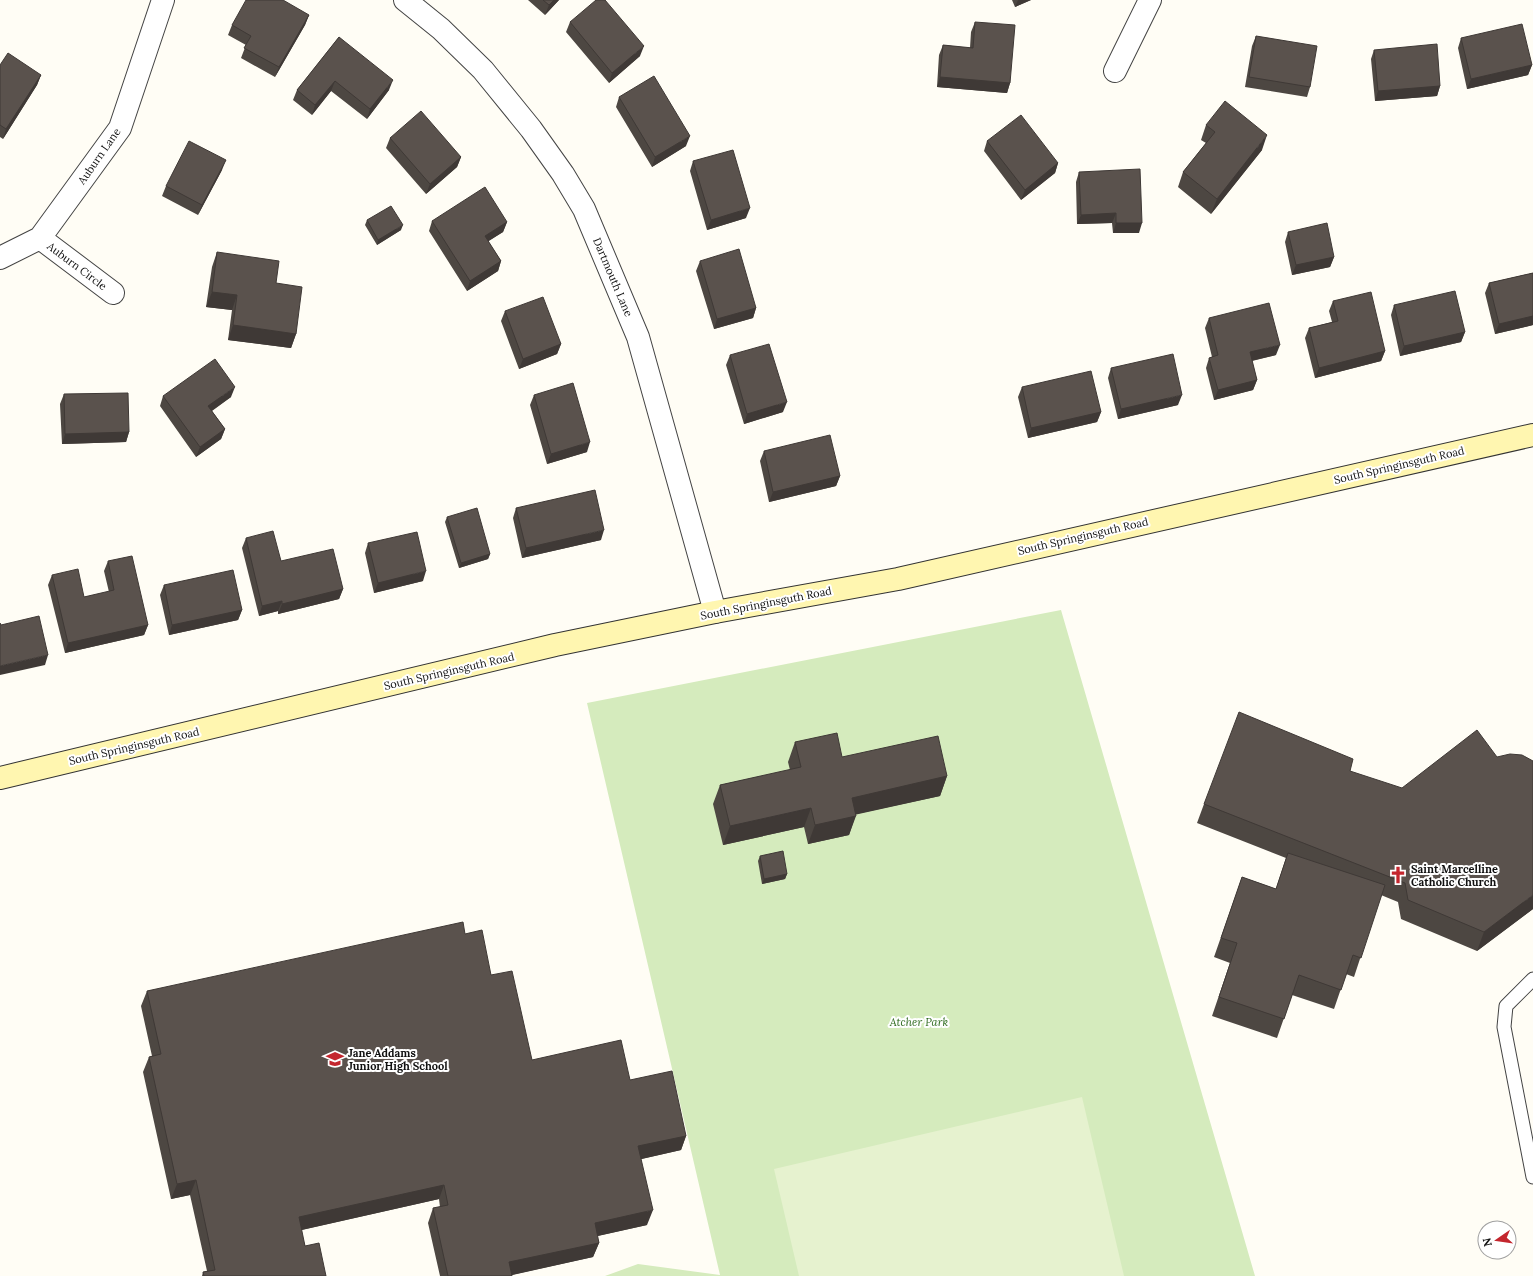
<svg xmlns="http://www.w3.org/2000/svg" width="1533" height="1276" viewBox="0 0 1533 1276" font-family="Lora,serif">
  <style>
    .green { fill: #d5ebbd }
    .pitch { fill: #e6f2cf }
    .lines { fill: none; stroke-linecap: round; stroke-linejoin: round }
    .lane-casing { stroke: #444; stroke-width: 15 }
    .street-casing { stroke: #444; stroke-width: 24 }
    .secondary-casing { stroke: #333; stroke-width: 24 }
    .lane { stroke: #fff; stroke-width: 13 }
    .street { stroke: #fff; stroke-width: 22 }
    .secondary { stroke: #fff6b0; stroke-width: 22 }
    .wall { fill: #4d4742 }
    .shaded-wall { fill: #3f3936 }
    .building { fill: #5a524d; stroke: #3f3936 }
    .labels { text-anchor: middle; stroke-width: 4; stroke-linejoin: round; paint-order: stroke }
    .street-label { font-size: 11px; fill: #111; stroke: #fff }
    .poi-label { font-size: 11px; font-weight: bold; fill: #111; stroke: #fff; text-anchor: start }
    .park-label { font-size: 11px; font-style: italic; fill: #2f6b1f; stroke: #fff }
  </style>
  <rect width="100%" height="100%" fill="#fffdf5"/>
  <path class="green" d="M 1061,610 L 1255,1276 L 605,1276 L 638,1264 L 720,1275 L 587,703 Z"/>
  <path class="pitch" d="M 1082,1097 L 1124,1276 L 799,1276 L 774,1169 Z"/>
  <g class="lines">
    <g class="lane-casing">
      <path id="lane" d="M 1533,979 L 1506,1006 L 1504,1027 L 1533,1177"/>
    </g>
    <g class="street-casing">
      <path id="street" d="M 405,0 L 441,29 L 483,70 L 531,129 L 563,174 L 584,209 L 638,337 L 715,612
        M 1115,71 L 1150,0
        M 40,238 L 113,293
        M 0,258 L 40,238 L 120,128 L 163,0"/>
    </g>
    <g class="secondary-casing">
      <path id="secondary" d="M 0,778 L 555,645 L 715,612 L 898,579 L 1533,435"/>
    </g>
    <use href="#lane" class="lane"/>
    <use href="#street" class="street"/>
    <use href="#secondary" class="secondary"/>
  </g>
  <path class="wall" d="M 528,0 L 559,0 L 545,15 Z
    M 1012,0 L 1031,0 L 1015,7 Z
    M 309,15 L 305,25 L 275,77 L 241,58 L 246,45 L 228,35 L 232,25 Z
    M 570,22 L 640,56 L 609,83 L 566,32 Z
    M 975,22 L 1010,83 L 1007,93 L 937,87 L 939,55 L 943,45 L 970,48 L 971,32 Z
    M 1256,36 L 1310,87 L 1307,97 L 1245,87 L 1252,46 Z
    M 339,37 L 389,90 L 367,119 L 331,91 L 312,115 L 293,100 L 297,90 Z
    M 1461,38 L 1532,65 L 1528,75 L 1467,89 L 1458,48 Z
    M 1374,50 L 1440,86 L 1437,96 L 1375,101 L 1371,59 Z
    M 0,65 L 41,75 L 37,85 L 3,139 L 0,137 Z
    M 619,97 L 686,146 L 652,167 L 616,107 Z
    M 1206,125 L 1262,150 L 1211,214 L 1178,187 L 1183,172 L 1206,143 L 1201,140 Z
    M 390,138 L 461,157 L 457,167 L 426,194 L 386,148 Z
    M 987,141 L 1058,163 L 1055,173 L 1021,200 L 984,151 Z
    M 693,161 L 746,218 L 707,230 L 690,171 Z
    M 222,170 L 198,215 L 162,196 L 166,186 Z
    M 1079,172 L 1139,233 L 1113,233 L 1112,223 L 1077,224 L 1076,182 Z
    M 367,220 L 401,230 L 377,245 L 365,225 Z
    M 432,221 L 507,222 L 503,232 L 488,241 L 501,261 L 498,271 L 467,291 L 429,231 Z
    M 1288,232 L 1334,257 L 1330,267 L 1292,275 L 1285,242 Z
    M 217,252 L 276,283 L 296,334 L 291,348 L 228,340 L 232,310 L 206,307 L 212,267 Z
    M 700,261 L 756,308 L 753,318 L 714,329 L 696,271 Z
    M 1533,273 L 1533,325 L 1495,334 L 1485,293 L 1489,283 Z
    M 1333,301 L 1385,351 L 1381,361 L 1315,378 L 1305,338 L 1309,328 L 1332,322 L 1329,311 Z
    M 1394,305 L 1465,332 L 1461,342 L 1400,356 L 1391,315 Z
    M 505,311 L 561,344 L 557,354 L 519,369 L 501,321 Z
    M 1209,318 L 1276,355 L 1252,361 L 1257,380 L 1253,390 L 1214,400 L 1206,368 L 1209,358 L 1212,357 L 1205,328 Z
    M 730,355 L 783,412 L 744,424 L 726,365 Z
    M 1111,368 L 1178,405 L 1118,419 L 1108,378 Z
    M 1022,387 L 1101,412 L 1097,422 L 1028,438 L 1018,397 Z
    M 64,394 L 129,432 L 126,442 L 62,444 L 60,404 Z
    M 534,395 L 587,452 L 547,464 L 530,405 Z
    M 163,396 L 231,397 L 212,411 L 225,429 L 221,439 L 196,457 L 160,406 Z
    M 764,451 L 840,476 L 836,486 L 769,502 L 760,461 Z
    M 516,508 L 601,540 L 522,558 L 513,518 Z
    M 447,517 L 490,554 L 488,559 L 459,568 L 445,522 Z
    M 246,538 L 281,561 L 343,589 L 339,599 L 278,614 L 278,611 L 259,616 L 242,548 Z
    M 368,543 L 423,581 L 374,593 L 365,553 Z
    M 108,561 L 148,625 L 144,635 L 65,653 L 48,585 L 52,575 L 84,597 L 109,592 L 104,571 Z
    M 164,585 L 242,610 L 238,620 L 169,635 L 160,595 Z
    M 795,742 L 842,757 L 947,776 L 940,796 L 856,814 L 849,835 L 808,844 L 804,827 L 723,845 L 713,804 L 720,785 L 790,770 L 788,762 Z
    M 1350,771 L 1533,909 L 1477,951 L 1401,919 L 1398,902 L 1381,895 L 1354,977 L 1346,974 L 1334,1009 L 1292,995 L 1277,1038 L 1212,1016 L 1230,963 L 1214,957 L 1242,877 L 1276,889 L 1286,858 L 1197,823 L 1204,804 Z
    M 760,856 L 787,874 L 785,879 L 762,884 L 758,861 Z
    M 465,934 L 491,975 L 532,1060 L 630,1080 L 686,1136 L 681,1150 L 641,1159 L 647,1225 L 597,1236 L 599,1243 L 593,1257 L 511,1275 L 512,1276 L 440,1276 L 428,1223 L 433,1208 L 440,1207 L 439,1199 L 301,1230 L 305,1246 L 326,1276 L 202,1276 L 203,1272 L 207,1271 L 190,1195 L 171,1199 L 143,1072 L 149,1057 L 152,1056 L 141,1006 L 147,991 Z"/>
  <path class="shaded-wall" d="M 554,0 L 559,0 L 545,15 L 549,5 Z
    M 1018,0 L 1031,0 L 1015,7 Z
    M 309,15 L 305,25 L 275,77 L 279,67 Z
    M 644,46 L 640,56 L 609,83 L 612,73 Z
    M 1532,65 L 1528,75 L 1467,89 L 1471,79 Z
    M 41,75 L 37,85 L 3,139 L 6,129 Z
    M 940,77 L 1010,83 L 1007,93 L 937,87 Z
    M 393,80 L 389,90 L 367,119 L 370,109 Z
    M 335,81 L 331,91 L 312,115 L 315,105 Z
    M 1440,86 L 1437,96 L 1375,101 L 1378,91 Z
    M 1267,135 L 1262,150 L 1211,214 L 1217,199 Z
    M 690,136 L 686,146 L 652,167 L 655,157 Z
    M 461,157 L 457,167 L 426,194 L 430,184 Z
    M 226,160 L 222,170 L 198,215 L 202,205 Z
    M 1058,163 L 1055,173 L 1021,200 L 1025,190 Z
    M 750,208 L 746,218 L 707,230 L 711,220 Z
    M 1116,213 L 1112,223 L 1077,224 L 1081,215 Z
    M 507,222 L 503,232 L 481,246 L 485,236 Z
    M 1116,223 L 1142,223 L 1139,233 L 1113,233 Z
    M 403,225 L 401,230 L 377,245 L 378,240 Z
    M 1334,257 L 1330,267 L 1292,275 L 1296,265 Z
    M 501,261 L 498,271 L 467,291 L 470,281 Z
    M 212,292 L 237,295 L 232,310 L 206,307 Z
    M 756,308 L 753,318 L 714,329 L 717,319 Z
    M 1533,316 L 1533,325 L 1495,334 L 1499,324 Z
    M 233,325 L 296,334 L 291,348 L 228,340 Z
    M 1465,332 L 1461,342 L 1400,356 L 1404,346 Z
    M 561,344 L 557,354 L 519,369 L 523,359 Z
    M 1280,345 L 1276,355 L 1246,362 L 1250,352 Z
    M 1385,351 L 1381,361 L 1315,378 L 1319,368 Z
    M 1257,380 L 1253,390 L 1214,400 L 1218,390 Z
    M 235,387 L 231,397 L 204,416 L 208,406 Z
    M 1182,395 L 1178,405 L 1118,419 L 1121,409 Z
    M 787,402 L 783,412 L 744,424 L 747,414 Z
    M 1101,412 L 1097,422 L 1028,438 L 1031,428 Z
    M 225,429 L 221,439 L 196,457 L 200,447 Z
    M 129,432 L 126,442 L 62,444 L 65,434 Z
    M 590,442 L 587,452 L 547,464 L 551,454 Z
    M 840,476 L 836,486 L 769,502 L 773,492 Z
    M 604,530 L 601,540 L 522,558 L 526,548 Z
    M 490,554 L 488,559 L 459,568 L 461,563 Z
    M 426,571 L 423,581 L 374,593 L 378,583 Z
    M 343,589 L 339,599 L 278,614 L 282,604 Z
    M 282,601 L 278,611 L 259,616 L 262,606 Z
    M 242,610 L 238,620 L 169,635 L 172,625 Z
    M 148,625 L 144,635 L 65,653 L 68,643 Z
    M 48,655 L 45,665 L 0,675 L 0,666 Z
    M 947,776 L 940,796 L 845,817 L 852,798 Z
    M 811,808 L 804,827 L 723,845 L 730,826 Z
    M 856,816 L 849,835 L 808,844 L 815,825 Z
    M 787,874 L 785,879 L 762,884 L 764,879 Z
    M 1533,895 L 1533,909 L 1477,951 L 1484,932 Z
    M 686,1136 L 681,1150 L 633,1161 L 638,1146 Z
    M 196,1180 L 190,1195 L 171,1199 L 177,1184 Z
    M 444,1185 L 439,1199 L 293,1232 L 299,1217 Z
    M 653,1210 L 647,1225 L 589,1238 L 595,1223 Z
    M 599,1243 L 593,1257 L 508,1276 L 509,1262 Z"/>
  <path class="building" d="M 246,0 L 283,0 L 309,15 L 279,67 L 244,48 L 251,36 L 232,25 Z
    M 543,0 L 554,0 L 549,5 Z
    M 596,0 L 605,0 L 644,46 L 612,73 L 570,22 Z
    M 975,22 L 1015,25 L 1010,83 L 940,77 L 943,45 L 973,48 Z
    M 1522,24 L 1532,65 L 1471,79 L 1461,38 Z
    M 1256,36 L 1317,46 L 1310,87 L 1249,77 Z
    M 339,37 L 393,80 L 370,109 L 335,81 L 315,105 L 297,90 Z
    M 1437,44 L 1440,86 L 1378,91 L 1374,50 Z
    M 8,53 L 41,75 L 6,129 L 0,125 L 0,65 Z
    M 654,76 L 690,136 L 655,157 L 619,97 Z
    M 1225,101 L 1267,135 L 1217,199 L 1183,172 L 1215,132 L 1206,125 Z
    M 421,111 L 461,157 L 430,184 L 390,138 Z
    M 1021,115 L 1058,163 L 1025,190 L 987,141 Z
    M 189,141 L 226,160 L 202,205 L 166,186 Z
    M 733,150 L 750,208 L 711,220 L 693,161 Z
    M 1140,169 L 1142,223 L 1116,223 L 1116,213 L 1081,215 L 1079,172 Z
    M 485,187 L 507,222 L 485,236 L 501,261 L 470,281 L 432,221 Z
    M 391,206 L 403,225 L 378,240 L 367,220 Z
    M 1327,223 L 1334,257 L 1296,265 L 1288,232 Z
    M 739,249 L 756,308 L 717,319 L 700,261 Z
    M 217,252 L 279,261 L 276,283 L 302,287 L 296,334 L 233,325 L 237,295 L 212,292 Z
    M 1533,273 L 1533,316 L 1499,324 L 1489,283 Z
    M 1455,291 L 1465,332 L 1404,346 L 1394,305 Z
    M 1371,292 L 1385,351 L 1319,368 L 1309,328 L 1338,321 L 1333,301 Z
    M 543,297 L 561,344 L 523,359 L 505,311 Z
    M 1269,303 L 1280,345 L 1250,352 L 1257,380 L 1218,390 L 1209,358 L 1218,355 L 1209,318 Z
    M 769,344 L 787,402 L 747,414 L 730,355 Z
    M 1173,354 L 1182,395 L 1121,409 L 1111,368 Z
    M 215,359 L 235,387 L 208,406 L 225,429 L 200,447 L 163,396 Z
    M 1091,371 L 1101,412 L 1031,428 L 1022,387 Z
    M 573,383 L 590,442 L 551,454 L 534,395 Z
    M 128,393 L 129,432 L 65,434 L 64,394 Z
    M 830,435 L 840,476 L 773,492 L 764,451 Z
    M 595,490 L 604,530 L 526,548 L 516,508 Z
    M 477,508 L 490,554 L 461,563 L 447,517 Z
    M 273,531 L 281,561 L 333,549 L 343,589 L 282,604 L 282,601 L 262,606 L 246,538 Z
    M 417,532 L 426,571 L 378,583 L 368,543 Z
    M 132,556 L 148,625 L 68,643 L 52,575 L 78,569 L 84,597 L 114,590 L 108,561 Z
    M 233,570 L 242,610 L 172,625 L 164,585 Z
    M 39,616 L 48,655 L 0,666 L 0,623 L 1,625 Z
    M 1239,712 L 1353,759 L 1350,771 L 1402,788 L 1477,730 L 1497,757 L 1510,754 L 1522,755 L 1533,761 L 1533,895 L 1484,932 L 1408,900 L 1405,883 L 1204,804 Z
    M 837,733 L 842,757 L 938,736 L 947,776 L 852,798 L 856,816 L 815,825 L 811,808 L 730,826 L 720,785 L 801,767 L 795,742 Z
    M 783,851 L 787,874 L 764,879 L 760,856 Z
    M 1288,853 L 1385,885 L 1361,958 L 1353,955 L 1341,990 L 1299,975 L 1284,1019 L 1219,997 L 1237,943 L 1221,938 L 1242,877 L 1276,889 Z
    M 463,922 L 465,934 L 482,930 L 491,975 L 512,971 L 532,1060 L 621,1040 L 630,1080 L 672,1071 L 686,1136 L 638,1146 L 653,1210 L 595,1223 L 599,1243 L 509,1262 L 512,1276 L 448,1276 L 433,1208 L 448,1205 L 444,1185 L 299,1217 L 305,1246 L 319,1243 L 326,1276 L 204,1276 L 203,1272 L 215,1270 L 196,1180 L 177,1184 L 149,1057 L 161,1054 L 147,991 Z"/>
  <defs>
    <g id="church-bare" transform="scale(1.38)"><path d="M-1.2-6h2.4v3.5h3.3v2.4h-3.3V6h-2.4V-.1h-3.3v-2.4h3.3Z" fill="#c4262e" stroke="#fff" stroke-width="2.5" paint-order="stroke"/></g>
    <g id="school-bare" transform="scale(1.38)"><path d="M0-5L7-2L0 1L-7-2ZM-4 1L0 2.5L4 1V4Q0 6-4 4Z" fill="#c4262e" stroke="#fff" stroke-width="2.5" paint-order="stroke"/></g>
  </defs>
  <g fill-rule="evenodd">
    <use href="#church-bare" x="1398" y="875"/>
    <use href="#school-bare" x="335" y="1059"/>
  </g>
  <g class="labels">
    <g class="street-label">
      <text transform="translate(99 156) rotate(-55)" y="4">Auburn Lane</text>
      <text transform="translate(77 266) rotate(37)" y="4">Auburn Circle</text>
      <text transform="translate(613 277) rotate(67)" y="4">Dartmouth Lane</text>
      <text transform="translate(1399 465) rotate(-13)" y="4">South Springinsguth Road</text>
      <text transform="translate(1083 536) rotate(-13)" y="4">South Springinsguth Road</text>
      <text transform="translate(766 603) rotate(-11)" y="4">South Springinsguth Road</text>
      <text transform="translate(449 671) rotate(-13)" y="4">South Springinsguth Road</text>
      <text transform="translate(134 746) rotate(-13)" y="4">South Springinsguth Road</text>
    </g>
    <g class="poi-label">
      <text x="1411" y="873">Saint Marcelline<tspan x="1411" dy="13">Catholic Church</tspan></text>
      <text x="348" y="1057">Jane Addams<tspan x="348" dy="13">Junior High School</tspan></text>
    </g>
    <g class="park-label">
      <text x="919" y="1026">Atcher Park</text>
    </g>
  </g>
  <g transform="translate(1497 1240) rotate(257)"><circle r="19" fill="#ffffff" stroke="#a0a0a0"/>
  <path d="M0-3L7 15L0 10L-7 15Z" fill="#c4262e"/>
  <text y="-6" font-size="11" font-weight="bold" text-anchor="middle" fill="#111111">N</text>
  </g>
</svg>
